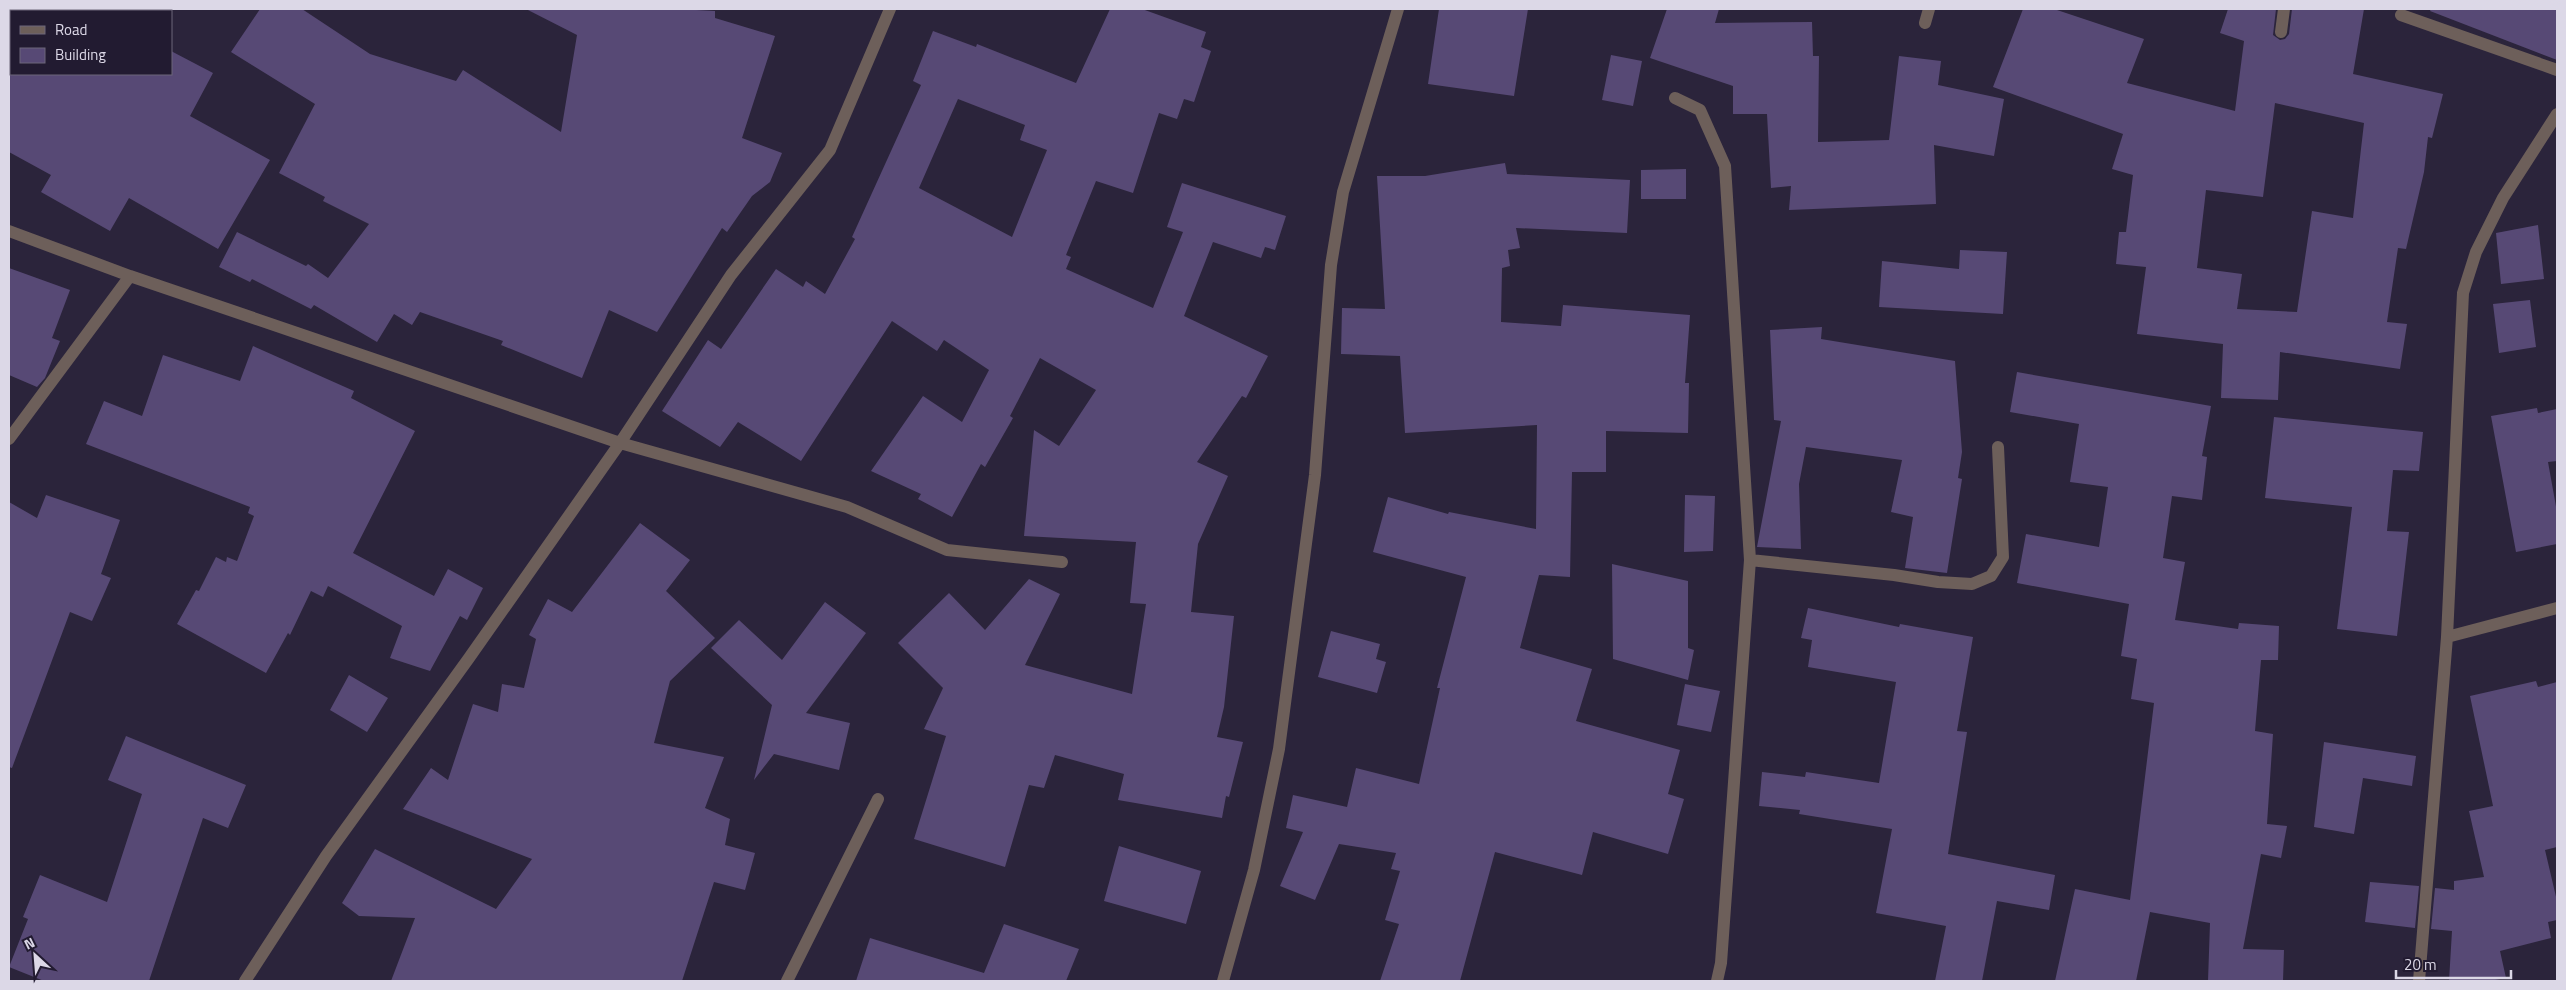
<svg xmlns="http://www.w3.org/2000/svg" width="2566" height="990" viewBox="0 0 2566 990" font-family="'Titillium Web',sans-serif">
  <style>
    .building { fill: #574975; fill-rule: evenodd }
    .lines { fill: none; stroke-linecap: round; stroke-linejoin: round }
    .minor { stroke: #6d5f5a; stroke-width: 12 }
  </style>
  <rect width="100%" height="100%" fill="#2b243b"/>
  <path class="building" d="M 260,9 L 302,9 L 370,54 L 456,81 L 463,70 L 561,132 L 577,35 L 526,9 L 678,9 L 715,11 L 715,18 L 775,36 L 742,138 L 782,153 L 770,182 L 752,196 L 727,232 L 722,228 L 657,332 L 609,310 L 582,378 L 501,345 L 503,341 L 420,312 L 412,325 L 394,314 L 377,342 L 314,305 L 311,309 L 252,279 L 250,282 L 219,267 L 237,232 L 306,266 L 308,264 L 328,278 L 369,224 L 323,201 L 325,197 L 279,173 L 315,104 L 231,52 Z
    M 1110,9 L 1142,9 L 1206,32 L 1201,47 L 1211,51 L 1194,102 L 1184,99 L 1177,119 L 1159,113 L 1133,193 L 1096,181 L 1066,255 L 1071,257 L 1066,269 L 1153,308 L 1183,232 L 1167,227 L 1182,183 L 1286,216 L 1275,250 L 1265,247 L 1261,258 L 1213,242 L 1184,316 L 1268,356 L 1246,398 L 1242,396 L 1197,462 L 1228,476 L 1198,544 L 1191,612 L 1234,616 L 1224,707 L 1217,737 L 1243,742 L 1229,797 L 1226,796 L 1222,818 L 1118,800 L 1124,774 L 1055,755 L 1044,788 L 1029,785 L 1005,867 L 914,839 L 946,736 L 924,729 L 943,688 L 898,643 L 949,593 L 985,630 L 1029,579 L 1060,594 L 1025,665 L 1132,694 L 1146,604 L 1130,603 L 1136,542 L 1024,536 L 1034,430 L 1059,446 L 1096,390 L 1040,358 L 1010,416 L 1013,418 L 985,467 L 981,464 L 952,517 L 918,499 L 921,494 L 871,471 L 923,396 L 962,422 L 989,370 L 944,340 L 937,351 L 892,321 L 801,461 L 738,422 L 720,447 L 662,411 L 708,340 L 721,349 L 776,269 L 803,287 L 806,281 L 825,294 L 855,239 L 852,237 L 921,85 L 913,81 L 933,31 L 976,47 L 977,44 L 1076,83 ZM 958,99 L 1025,125 L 1020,140 L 1047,150 L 1012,237 L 919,188 Z
    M 1439,9 L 1528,9 L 1514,96 L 1428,84 Z
    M 1667,9 L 1719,9 L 1715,23 L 1812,22 L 1813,56 L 1819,56 L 1818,142 L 1889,140 L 1899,56 L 1941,61 L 1938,85 L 2004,99 L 1994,156 L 1934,145 L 1936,204 L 1789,210 L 1791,186 L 1771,188 L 1767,114 L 1733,114 L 1733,86 L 1650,58 Z
    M 2023,9 L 2054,9 L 2144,39 L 2127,83 L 2235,111 L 2244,41 L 2220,33 L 2228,9 L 2276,9 L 2273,35 L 2280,40 L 2285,39 L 2289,34 L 2292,9 L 2364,9 L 2353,74 L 2443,94 L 2432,138 L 2428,137 L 2424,172 L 2406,249 L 2398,248 L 2387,322 L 2407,324 L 2400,369 L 2280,352 L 2278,400 L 2221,398 L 2223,344 L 2137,334 L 2146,267 L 2116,264 L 2119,232 L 2126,232 L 2133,175 L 2112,169 L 2123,134 L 1993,87 ZM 2275,103 L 2364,123 L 2353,218 L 2312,211 L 2297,312 L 2237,309 L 2242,274 L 2197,268 L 2206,190 L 2263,197 Z
    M 2431,9 L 2557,9 L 2557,60 L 2430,11 Z
    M 171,51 L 213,73 L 190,116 L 270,160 L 218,249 L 129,198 L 110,231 L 41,192 L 51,175 L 9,152 L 9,74 L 171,74 Z
    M 1611,55 L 1642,61 L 1633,106 L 1602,100 Z
    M 1505,163 L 1507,174 L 1630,180 L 1627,233 L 1516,228 L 1520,248 L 1508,250 L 1510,266 L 1502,268 L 1501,322 L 1561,326 L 1563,305 L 1690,315 L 1685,383 L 1689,383 L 1688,433 L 1606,431 L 1606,472 L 1572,472 L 1570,577 L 1539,575 L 1520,648 L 1592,669 L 1576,721 L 1680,750 L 1668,794 L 1684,799 L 1668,854 L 1593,832 L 1582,875 L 1495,852 L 1460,981 L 1380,981 L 1399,924 L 1385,920 L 1400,871 L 1391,869 L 1396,853 L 1339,844 L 1315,900 L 1280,886 L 1303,832 L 1286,828 L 1293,795 L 1347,807 L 1356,768 L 1419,784 L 1440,688 L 1437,688 L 1466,577 L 1373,552 L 1388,497 L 1448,514 L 1449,512 L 1536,529 L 1537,425 L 1405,433 L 1400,356 L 1341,354 L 1342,308 L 1385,309 L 1377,176 L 1425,176 Z
    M 1686,169 L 1686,199 L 1641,199 L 1641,170 Z
    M 2538,225 L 2544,279 L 2501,284 L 2496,233 Z
    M 1960,250 L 2007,252 L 2003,314 L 1879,307 L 1882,261 L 1959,269 Z
    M 9,268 L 70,290 L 52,338 L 60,341 L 45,378 L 37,387 L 9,375 Z
    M 2530,300 L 2536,347 L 2499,353 L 2493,304 Z
    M 1822,327 L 1821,339 L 1955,361 L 1962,452 L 1958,478 L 1962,479 L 1947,573 L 1905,568 L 1913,517 L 1891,512 L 1902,460 L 1806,447 L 1799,484 L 1801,549 L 1757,547 L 1781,421 L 1774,420 L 1770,330 Z
    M 253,346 L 354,391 L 351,398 L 415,431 L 353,553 L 434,596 L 448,569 L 483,588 L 467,620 L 460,616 L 430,671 L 390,658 L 402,626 L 328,586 L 323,597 L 311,591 L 290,635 L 288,633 L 266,673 L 177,624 L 196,590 L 199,591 L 216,557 L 226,562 L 227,557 L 237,561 L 254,516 L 248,513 L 250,507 L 86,444 L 104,401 L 142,416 L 163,355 L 240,381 Z
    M 2017,372 L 2211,406 L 2202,456 L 2207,457 L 2202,500 L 2172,496 L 2163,558 L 2185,562 L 2175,620 L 2238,629 L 2239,623 L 2279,626 L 2278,660 L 2261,660 L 2255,731 L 2273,734 L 2267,824 L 2287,826 L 2281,858 L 2261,854 L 2243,949 L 2284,950 L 2283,981 L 2208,981 L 2210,923 L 2150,912 L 2136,981 L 2055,981 L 2075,889 L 2130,900 L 2154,703 L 2131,699 L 2137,659 L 2121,656 L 2129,604 L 2017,583 L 2026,534 L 2099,547 L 2108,487 L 2070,482 L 2079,424 L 2010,412 Z
    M 2537,408 L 2538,413 L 2557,409 L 2557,461 L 2548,462 L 2557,512 L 2557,544 L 2516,552 L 2491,416 Z
    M 2274,417 L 2423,432 L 2419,471 L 2393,470 L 2387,531 L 2409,532 L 2397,636 L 2337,629 L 2352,507 L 2265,498 Z
    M 46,495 L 120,520 L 101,574 L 111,578 L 92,621 L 70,612 L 12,768 L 9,767 L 9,502 L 37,518 Z
    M 1685,495 L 1715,496 L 1713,551 L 1684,552 Z
    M 640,523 L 690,560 L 666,591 L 715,638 L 670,681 L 654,743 L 724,757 L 705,808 L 730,819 L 725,845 L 755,853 L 745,890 L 714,882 L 682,981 L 391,981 L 415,918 L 359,916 L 342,903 L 375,849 L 496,909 L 532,859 L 403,809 L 431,768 L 448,780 L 473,704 L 498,712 L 502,684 L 524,688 L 536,639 L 529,635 L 548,599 L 572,612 Z
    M 1612,564 L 1688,581 L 1688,648 L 1694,650 L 1688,680 L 1613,659 Z
    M 825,602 L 866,633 L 806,713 L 850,723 L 839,770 L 774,754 L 754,780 L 772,705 L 711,648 L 739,620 L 782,660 Z
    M 1808,608 L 1899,627 L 1900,624 L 1973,637 L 1957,731 L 1967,732 L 1948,854 L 2055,875 L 2049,910 L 1997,901 L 1982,981 L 1935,981 L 1946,926 L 1876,913 L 1892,829 L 1799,814 L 1800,810 L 1759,806 L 1762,772 L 1805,777 L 1806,772 L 1879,783 L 1896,682 L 1808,667 L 1812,640 L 1801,638 Z
    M 1331,631 L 1380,644 L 1376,659 L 1386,662 L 1377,693 L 1318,677 Z
    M 349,675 L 388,698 L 367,732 L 330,710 Z
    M 2536,681 L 2538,687 L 2557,682 L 2557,847 L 2545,850 L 2557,901 L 2557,920 L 2548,922 L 2551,938 L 2500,951 L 2506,978 L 2489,981 L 2449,981 L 2452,931 L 2431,929 L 2435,888 L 2454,890 L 2454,881 L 2484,877 L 2469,811 L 2493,806 L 2470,696 Z
    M 1685,684 L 1720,691 L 1711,732 L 1677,725 Z
    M 126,736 L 246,785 L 228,828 L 203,818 L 149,981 L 44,981 L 9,967 L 28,919 L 23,917 L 40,875 L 107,902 L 142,794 L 108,780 Z
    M 2324,742 L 2416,756 L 2412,786 L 2363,778 L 2354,834 L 2314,827 Z
    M 1119,846 L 1201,871 L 1186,924 L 1104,901 Z
    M 2370,882 L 2419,886 L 2415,928 L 2365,922 Z
    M 1004,924 L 1079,949 L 1066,981 L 856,981 L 870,938 L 984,973 Z"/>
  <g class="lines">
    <path class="minor" d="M 2401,15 L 2557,70
      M 1925,23 L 1929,9
      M 2281,32 L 2284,9
      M 1675,98 L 1700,110 L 1725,166 L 1750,560 L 1721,963 L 1717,981
      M 9,231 L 130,276 L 620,443 L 847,507 L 947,550 L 1062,562
      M 9,439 L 130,276
      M 1750,560 L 1894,575 L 1938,582 L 1972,584 L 1991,576 L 2003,557 L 1998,447
      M 2447,637 L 2557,608
      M 245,981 L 326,856 L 469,658 L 620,443 L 731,275 L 830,150 L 890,9
      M 787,981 L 878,799
      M 1223,981 L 1254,870 L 1279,749 L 1315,475 L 1331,265 L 1343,192 L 1398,9
      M 2419,981 L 2447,637 L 2463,293 L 2476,252 L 2503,198 L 2557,114"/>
  </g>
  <rect width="2566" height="990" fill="none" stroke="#dcd8e7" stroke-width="20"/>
  <rect x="10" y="10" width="162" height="65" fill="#221b31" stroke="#6c677a"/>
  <rect x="20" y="26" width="25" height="8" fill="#6d5f5a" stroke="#6c677a"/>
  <text x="55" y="35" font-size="15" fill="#dcd8e7">Road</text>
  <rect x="20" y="48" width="25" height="15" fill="#574975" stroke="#6c677a"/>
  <text x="55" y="60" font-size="15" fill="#dcd8e7">Building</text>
  <g transform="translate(35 955) rotate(334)" stroke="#221b31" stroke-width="4" paint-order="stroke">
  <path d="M0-4L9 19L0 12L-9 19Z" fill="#dcd8e7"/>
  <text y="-8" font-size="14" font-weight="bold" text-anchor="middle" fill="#dcd8e7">N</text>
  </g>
  <path d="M2396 970v8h115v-8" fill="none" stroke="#dcd8e7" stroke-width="2.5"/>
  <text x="2404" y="970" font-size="15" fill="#dcd8e7" stroke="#221b31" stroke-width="4" paint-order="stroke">20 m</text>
</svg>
